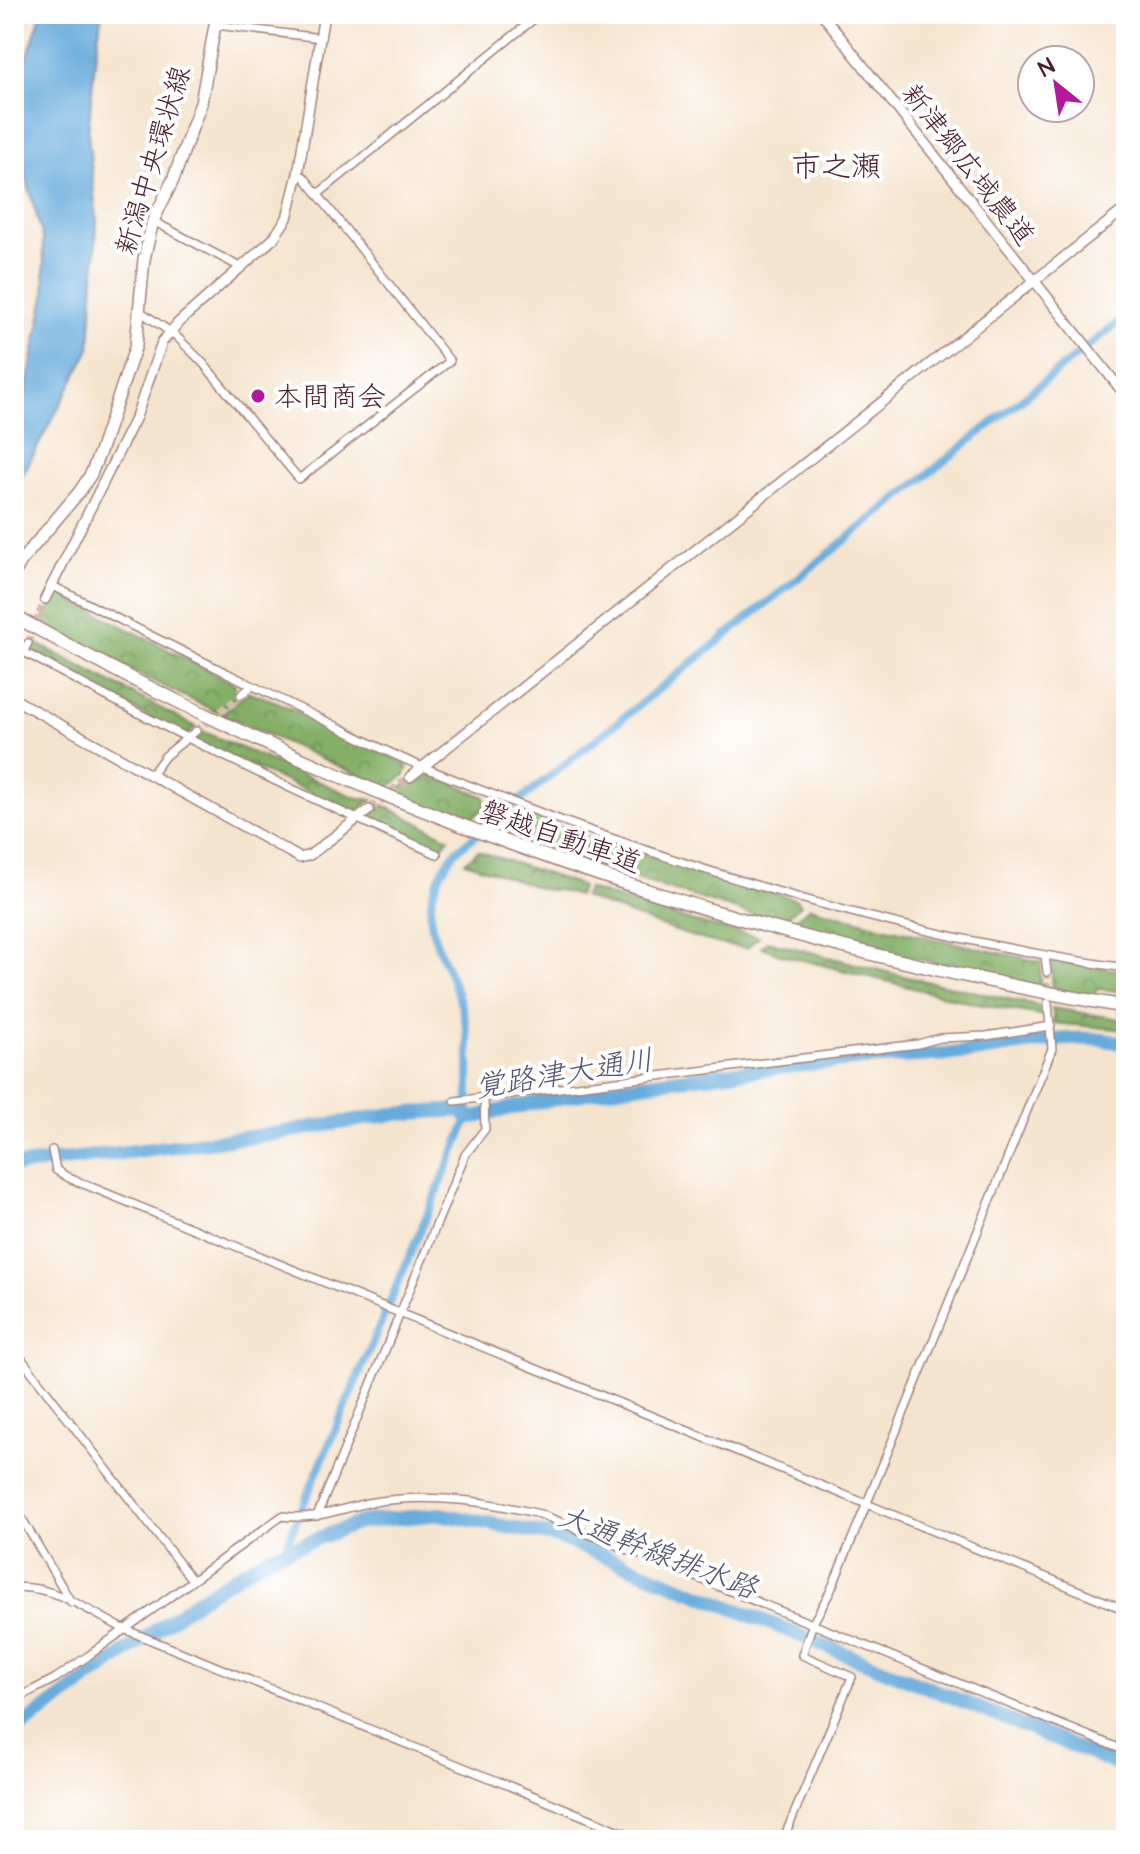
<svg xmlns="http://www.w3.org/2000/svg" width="1140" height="1854" viewBox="0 0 1140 1854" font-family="'Architects Daughter','Klee One',sans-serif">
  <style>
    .forest { fill: url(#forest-crowns); stroke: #666748; stroke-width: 2 }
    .water { fill: #66abdc; stroke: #586584; stroke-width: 2 }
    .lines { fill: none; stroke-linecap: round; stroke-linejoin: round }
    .canal { stroke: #66abdc; stroke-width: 8 }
    .river { stroke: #66abdc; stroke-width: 14 }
    .minor-tunnel { stroke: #d3bdad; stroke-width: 7; stroke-dasharray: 7 3.5; stroke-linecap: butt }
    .tertiary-tunnel { stroke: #d3bdad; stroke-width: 9; stroke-dasharray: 9 4.5; stroke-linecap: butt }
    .minor-casing { stroke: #a0827c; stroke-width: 10 }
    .tertiary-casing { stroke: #a0827c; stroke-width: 12 }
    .primary-casing { stroke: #a0827c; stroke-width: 14 }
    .motorway-casing { stroke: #a0827c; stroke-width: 15 }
    .minor { stroke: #fff; stroke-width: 7 }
    .tertiary { stroke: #fff; stroke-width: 9 }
    .primary { stroke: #fff; stroke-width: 11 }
    .motorway { stroke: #fff; stroke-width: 12 }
    .poi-dot { fill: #b5179e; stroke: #fff; stroke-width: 3 }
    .labels { text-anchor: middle; stroke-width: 8; stroke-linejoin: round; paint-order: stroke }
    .street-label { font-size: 28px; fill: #4a1f2b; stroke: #fff }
    .poi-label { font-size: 28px; fill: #4a1f2b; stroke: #fff; text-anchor: start }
    .neighbourhood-label { font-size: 30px; fill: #4a1f2b; stroke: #fff }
    .water-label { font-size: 30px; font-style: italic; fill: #555772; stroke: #fff }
  </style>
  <defs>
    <pattern id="forest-crowns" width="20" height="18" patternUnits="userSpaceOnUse" patternTransform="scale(2)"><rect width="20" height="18" fill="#83af66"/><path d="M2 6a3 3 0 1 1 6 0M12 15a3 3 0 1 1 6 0" fill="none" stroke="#6d8e54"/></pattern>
  </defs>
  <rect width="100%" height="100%" fill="#fff"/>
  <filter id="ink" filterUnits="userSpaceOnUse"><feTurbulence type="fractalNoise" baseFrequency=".0125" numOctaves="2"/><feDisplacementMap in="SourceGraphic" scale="16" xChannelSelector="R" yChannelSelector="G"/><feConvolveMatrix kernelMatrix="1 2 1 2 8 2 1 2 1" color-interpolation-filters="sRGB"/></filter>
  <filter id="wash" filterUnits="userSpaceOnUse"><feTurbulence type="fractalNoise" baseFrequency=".006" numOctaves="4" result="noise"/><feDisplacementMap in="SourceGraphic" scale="32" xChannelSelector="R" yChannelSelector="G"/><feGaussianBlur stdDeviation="1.8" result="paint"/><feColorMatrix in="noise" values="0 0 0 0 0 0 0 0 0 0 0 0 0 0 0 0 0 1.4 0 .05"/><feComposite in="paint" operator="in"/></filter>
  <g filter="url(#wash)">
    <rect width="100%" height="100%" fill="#f5e4cd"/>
    <path class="forest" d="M 59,595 L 63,595 L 235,684 L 235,697 L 217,712 L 124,667 L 41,622 Z
      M 34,642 L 196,727 L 185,737 L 28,651 Z
      M 249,692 L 277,702 L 405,763 L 408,768 L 405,775 L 388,788 L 221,714 Z
      M 202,731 L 354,797 L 373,800 L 354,812 L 189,739 Z
      M 425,771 L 485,797 L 485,808 L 467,822 L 453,818 L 396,792 Z
      M 383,805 L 449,838 L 438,852 L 365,819 Z
      M 526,813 L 597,841 L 589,868 L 501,836 Z
      M 603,841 L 798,900 L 801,905 L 779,923 L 594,866 Z
      M 478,851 L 574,883 L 581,887 L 578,896 L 558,890 L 545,890 L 465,862 Z
      M 588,889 L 694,922 L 759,937 L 747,948 C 698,944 631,914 583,897 Z
      M 810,907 L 887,928 L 1041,962 L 1040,988 L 785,927 Z
      M 767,941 L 898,975 L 1046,1007 L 1046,1016 L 972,1003 L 783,955 L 761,947 Z
      M 1056,962 L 1126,971 L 1126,1002 L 1120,1001 L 1119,991 L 1097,989 L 1094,996 L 1052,989 L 1052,964 Z
      M 1052,1008 L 1126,1020 L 1126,1030 L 1054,1023 Z"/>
    <path class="water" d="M 41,14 L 102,14 L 96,50 L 88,133 L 97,223 L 90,349 L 14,491 L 14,412 L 25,395 L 45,296 L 43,238 L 19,153 L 21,77 Z"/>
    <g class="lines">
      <path class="canal" d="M 283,1552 L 468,1119 C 469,1085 471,1052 465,1020 C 451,951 401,922 455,852 L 1126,316"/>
      <path class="river" d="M 14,1166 L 272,1134 L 393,1114 L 462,1110 L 468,1119 C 592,1085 726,1073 853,1060 C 896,1056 939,1056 981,1051 C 1025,1045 1082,1030 1126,1045
        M 14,1732 L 199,1599 L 266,1558 L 361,1522 L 440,1514 L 555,1536 L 1126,1768"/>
    </g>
  </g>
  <g filter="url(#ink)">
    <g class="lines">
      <path class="minor-tunnel" d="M 28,643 L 45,599
        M 196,731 L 241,695
        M 1047,972 L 1048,1003"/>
      <path class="tertiary-tunnel" d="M 369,810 L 410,777"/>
      <g class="minor-casing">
        <path id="minor" d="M 216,25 L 321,38
          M 318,194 L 540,14
          M 153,221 L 242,268
          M 141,312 L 175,335 L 203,363 L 299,479 L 450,361 L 304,177 L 298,174
          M 53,586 C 139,630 226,673 313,715 C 350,732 385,752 423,767 C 648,858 885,934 1126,968
          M 24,652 C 160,727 295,793 437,854
          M 14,669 L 28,643
          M 241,695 L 252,686
          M 151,775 L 165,756 L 196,731
          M 1045,956 L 1047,972
          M 455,1101 L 918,1044 L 940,1038 L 986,1036 L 1051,1026
          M 52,1150 L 56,1170 L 69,1178 L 1126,1610
          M 14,1349 L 192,1580
          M 14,1505 L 71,1602
          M 317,1516 L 465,1155 L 485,1129 L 484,1096
          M 14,1588 C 51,1583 92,1613 124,1629 L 642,1840
          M 14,1700 L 56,1678 L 88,1656 L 282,1516 C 315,1521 341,1508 373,1502 C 430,1493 485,1501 540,1514 L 1126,1751
          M 783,1840 L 852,1677 L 802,1655 L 813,1623 L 830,1592 L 867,1503 L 1052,1049 L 1048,1003"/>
      </g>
      <g class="tertiary-casing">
        <path id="tertiary" d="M 822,14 L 1126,396
          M 45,599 L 136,417 L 162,342 L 179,322 L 273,239 L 287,218 L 298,174 L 324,14
          M 14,699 L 300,858 L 310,855 L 369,810
          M 410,777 L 1126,208"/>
      </g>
      <g class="primary-casing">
        <path id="primary" d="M 14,574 L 21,561 L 80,491 L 91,474 L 101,449 L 136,345 L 144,259 L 153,221 L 173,180 L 201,103 L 217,14"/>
      </g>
      <g class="motorway-casing">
        <path id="motorway" d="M 14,616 C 363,810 733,940 1126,1007"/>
      </g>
      <use href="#minor" class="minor"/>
      <use href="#tertiary" class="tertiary"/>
      <use href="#primary" class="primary"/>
      <use href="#motorway" class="motorway"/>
    </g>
  </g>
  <circle class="poi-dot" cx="258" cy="396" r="8"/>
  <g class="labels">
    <g class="street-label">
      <text transform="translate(152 160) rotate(-73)" y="10">新潟中央環状線</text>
      <text transform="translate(969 164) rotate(52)" y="10">新津郷広域農道</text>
      <text transform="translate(561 836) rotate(19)" y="10">磐越自動車道</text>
    </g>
    <g class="poi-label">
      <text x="274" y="406">本間商会</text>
    </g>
    <g class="neighbourhood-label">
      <text x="836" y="176">市之瀬</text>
    </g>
    <g class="water-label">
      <text transform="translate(564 1073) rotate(-9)" y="10">覚路津大通川</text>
      <text transform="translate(658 1552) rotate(21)" y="10">大通幹線排水路</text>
    </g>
  </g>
  <rect width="1140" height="1854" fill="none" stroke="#fff" stroke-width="48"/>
  <g transform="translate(1056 84) rotate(330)"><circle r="38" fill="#ffffff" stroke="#b7a5aa" stroke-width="2"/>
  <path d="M0-6L14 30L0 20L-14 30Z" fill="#b5179e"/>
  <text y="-12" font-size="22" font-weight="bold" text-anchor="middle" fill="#4a1f2b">N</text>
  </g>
</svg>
